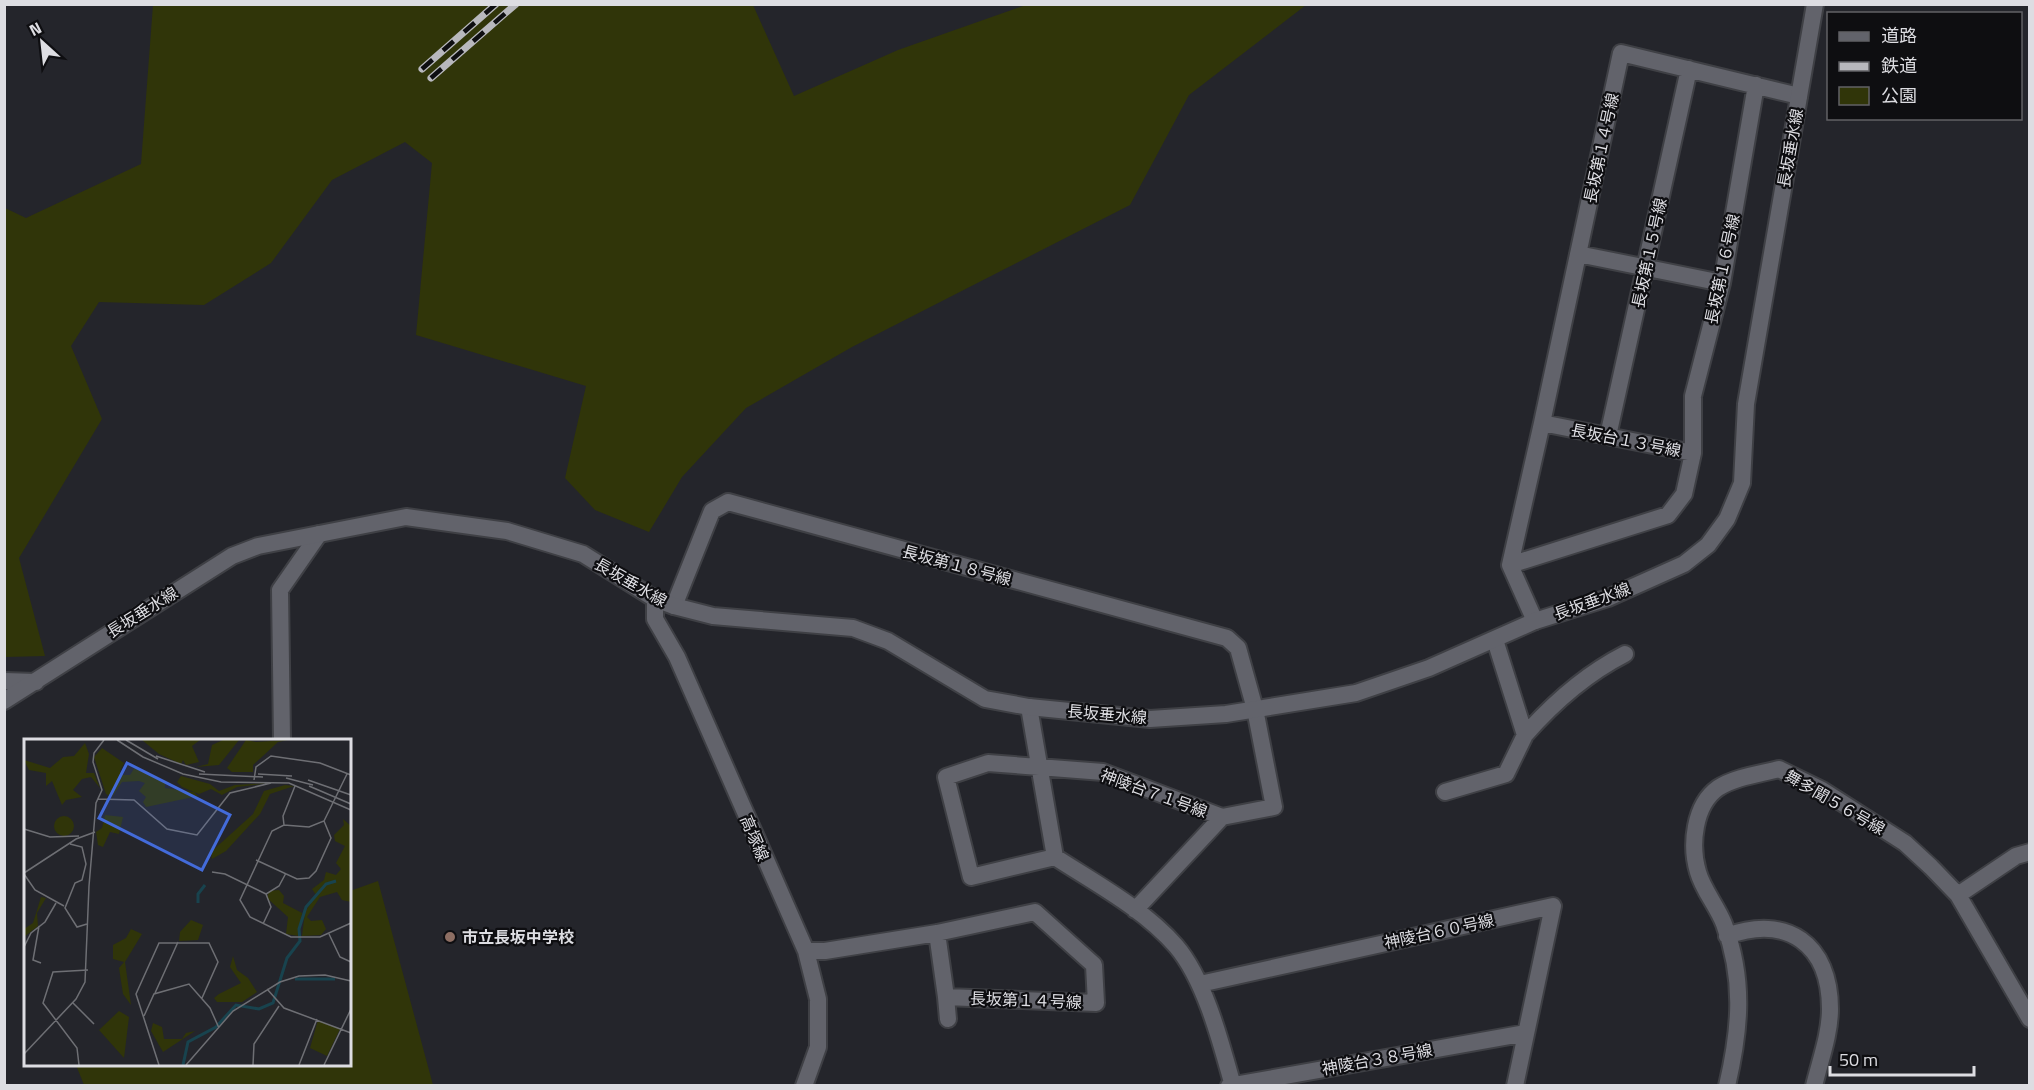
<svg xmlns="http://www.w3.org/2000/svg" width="2034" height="1090" viewBox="0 0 2034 1090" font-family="'Titillium Web','Noto Sans JP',sans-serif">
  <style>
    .green { fill: #303509 }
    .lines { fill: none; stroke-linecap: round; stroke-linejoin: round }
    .minor-casing { stroke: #3f4045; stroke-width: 20 }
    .secondary-casing { stroke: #3f4045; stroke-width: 20 }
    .minor { stroke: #62636b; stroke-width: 16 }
    .secondary { stroke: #62636b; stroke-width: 16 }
    .rail-casing { stroke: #b8b8bd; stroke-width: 7 }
    .rail { stroke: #0e0e11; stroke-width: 4.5; stroke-dasharray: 14; stroke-linecap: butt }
    .education-dot { fill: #8d6e63; stroke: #0e0e11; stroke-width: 2 }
    .labels { text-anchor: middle; stroke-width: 4.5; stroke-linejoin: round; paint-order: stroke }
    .street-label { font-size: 16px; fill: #dddde2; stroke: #0e0e11 }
    .poi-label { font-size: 16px; font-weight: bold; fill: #dddde2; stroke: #0e0e11; text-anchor: start }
    .inset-river { fill: none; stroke: #18434e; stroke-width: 3 }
    .inset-road { fill: none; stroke: #6e6f74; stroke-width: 1.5 }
    .view { fill: #436bda; fill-opacity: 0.15; stroke: #436bda; stroke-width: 3 }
    .inset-edge { fill: none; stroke: #dddde2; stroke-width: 3 }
  </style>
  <rect width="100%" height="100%" fill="#24252b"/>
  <path class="green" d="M 153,5 L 753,5 L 794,96 L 898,50 L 1026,5 L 1306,5 L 1189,95 L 1130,205 L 852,347 L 746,408 L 682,477 L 649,532 L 595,510 L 565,478 L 586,386 L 416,335 L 432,163 L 405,142 L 332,180 L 271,263 L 204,305 L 99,302 L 71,346 L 102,419 L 19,558 L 45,656 L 5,657 L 5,208 L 26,218 L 141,164 Z
    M 378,881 L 433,1085 L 84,1085 L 76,1065 L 350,1064 L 350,891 Z"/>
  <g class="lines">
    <g class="minor-casing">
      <path id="minor" d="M 1578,254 L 1722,283
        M 1542,423 L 1621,53 L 1799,96
        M 1608,436 L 1689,69
        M 1693,453 L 1693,396 L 1722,283 L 1756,85
        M 1510,565 L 1668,515 L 1684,494 L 1693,453 L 1542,423 L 1510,565 L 1535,621
        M 655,599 L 655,619 L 677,657 L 806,951 L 818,999 L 818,1047 L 804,1086
        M 674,606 L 712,511 L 728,502 L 1227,638 L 1238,648 L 1255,709 L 1274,807 L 1222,817 L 1103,772 L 988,763 L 946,777 L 971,877 L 1055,857
        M 4,681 L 36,682
        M 1029,707 L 1055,857 C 1095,883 1144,909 1176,946 C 1205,980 1221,1043 1233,1086
        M 1525,735 C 1554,702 1586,674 1625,654
        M 282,740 L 280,590 L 319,534
        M 1445,792 L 1506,774 L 1525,735 L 1495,640
        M 1958,895 L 2016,856 L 2030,852
        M 1135,910 L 1222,817
        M 1727,936 C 1787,914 1830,944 1830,1009 C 1830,1034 1820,1061 1814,1086
        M 806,951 L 825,951 L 937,933 L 1035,912 L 1094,965 L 1096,1003 L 946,997 L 937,933
        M 1200,984 L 1553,906 L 1515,1086
        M 946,997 L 948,1019
        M 1229,1086 L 1526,1033
        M 1727,1086 C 1740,1030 1745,980 1724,924 C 1717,906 1703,890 1698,872 C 1690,845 1694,805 1718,788 C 1735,777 1760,774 1779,769 L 1822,790 L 1905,843 L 1931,867 L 1958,895 L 2030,1019"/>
    </g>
    <g class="secondary-casing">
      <path id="secondary" d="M 4,701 L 232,556 L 258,546 L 406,517 L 507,531 L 583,554 L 655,599 L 674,606 L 713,616 L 853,628 L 888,641 L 985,699 L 1029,707 L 1150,719 L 1226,714 L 1356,693 L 1429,668 L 1535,621 L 1608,598 L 1684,564 L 1708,545 L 1727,519 L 1742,483 L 1746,404 L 1815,4"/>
    </g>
    <use href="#minor" class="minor"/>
    <use href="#secondary" class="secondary"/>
    <g class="rail-casing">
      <path id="rail" d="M 422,69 L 496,4
        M 431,78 L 516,4"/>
    </g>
    <use href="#rail" class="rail"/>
  </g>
  <circle class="education-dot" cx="450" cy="937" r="6"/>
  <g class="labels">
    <g class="street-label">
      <text transform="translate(1601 148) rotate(-78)" y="6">長坂第１４号線</text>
      <text transform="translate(1790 148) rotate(-80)" y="6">長坂垂水線</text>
      <text transform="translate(1649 253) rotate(-78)" y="6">長坂第１５号線</text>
      <text transform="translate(1722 269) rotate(-78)" y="6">長坂第１６号線</text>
      <text transform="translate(1626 440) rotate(11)" y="6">長坂台１３号線</text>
      <text transform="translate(957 565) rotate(15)" y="6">長坂第１８号線</text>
      <text transform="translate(631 582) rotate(30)" y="6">長坂垂水線</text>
      <text transform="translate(1592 601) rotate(-20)" y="6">長坂垂水線</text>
      <text transform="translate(142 612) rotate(-32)" y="6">長坂垂水線</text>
      <text transform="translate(1107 714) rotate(5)" y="6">長坂垂水線</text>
      <text transform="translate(1154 793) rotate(20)" y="6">神陵台７１号線</text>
      <text transform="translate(1835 802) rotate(30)" y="6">舞多聞５６号線</text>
      <text transform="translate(755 838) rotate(67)" y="6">高塚線</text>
      <text transform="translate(1439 931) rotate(-12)" y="6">神陵台６０号線</text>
      <text transform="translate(1026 1000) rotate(2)" y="6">長坂第１４号線</text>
      <text transform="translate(1377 1059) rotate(-10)" y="6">神陵台３８号線</text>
    </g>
    <g class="poi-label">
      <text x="462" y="943">市立長坂中学校</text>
    </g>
  </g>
  <g transform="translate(24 739)">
    <rect width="327" height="327" fill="#24252b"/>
    <path d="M 118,1 L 176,1 L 168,7 L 175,23 L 162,26 L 159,21 L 157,25 L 135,15 ZM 199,1 L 215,1 L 195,26 L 172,28 L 184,25 L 188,6 ZM 222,1 L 232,3 L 264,1 L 254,3 L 240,16 L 229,26 L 229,33 L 208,33 L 203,29 ZM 61,4 L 65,15 L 62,34 L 70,34 L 76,49 L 67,38 L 58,40 L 49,51 L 58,58 L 42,61 L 38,66 L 28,42 L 22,47 L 22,34 L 5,31 L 0,21 L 26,29 L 39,18 L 50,17 ZM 78,9 L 100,24 L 96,32 L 99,36 L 106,36 L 111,28 L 135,39 L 141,43 L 141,49 L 170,53 L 174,57 L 122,68 L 119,63 L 122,58 L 115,52 L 121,44 L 115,42 L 98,43 L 88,58 L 82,55 L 70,18 ZM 157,37 L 186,45 L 195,52 L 211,46 L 245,44 L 213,48 L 198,56 L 187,50 L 175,55 L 158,48 L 153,43 ZM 261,46 L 270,47 L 246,55 L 236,75 L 202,112 L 188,120 L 187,113 L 229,75 L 240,52 ZM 81,76 L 99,78 L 95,95 L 86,93 L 79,108 L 74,106 L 72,93 L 78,89 ZM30 87a10 10 0 1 1 20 0a10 10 0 1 1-20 0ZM 319,80 L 327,87 L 327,163 L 318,161 L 313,153 L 296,158 L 283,178 L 287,182 L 298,181 L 302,190 L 297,196 L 278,197 L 281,173 L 292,156 L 288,150 L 300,141 L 302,133 L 312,136 L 317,130 L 312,124 L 321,107 L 311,102 L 310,96 L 320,86 ZM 255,151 L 260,157 L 259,164 L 278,174 L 275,197 L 262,195 L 264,178 L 243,159 L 245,152 ZM 17,158 L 22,159 L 13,174 L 14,187 L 0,198 L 0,190 L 9,184 ZM 167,181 L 179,186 L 174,201 L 155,202 L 156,193 ZM 107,190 L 118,195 L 101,223 L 107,266 L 99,255 L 95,229 L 100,223 L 89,220 L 89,206 L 102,199 ZM 209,217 L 213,231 L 224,239 L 233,253 L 218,263 L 193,263 L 190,259 L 195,255 L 217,244 L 206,228 ZM 95,272 L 105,278 L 100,319 L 75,291 ZM 294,281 L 316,290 L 303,317 L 286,309 ZM 129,284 L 138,288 L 140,300 L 158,300 L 162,294 L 171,292 L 139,313 L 127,292 Z" fill="#303509"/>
    <path class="inset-river" d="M 174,164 L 174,155 L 181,146M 271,240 L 311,240M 159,326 L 164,303 L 192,288 L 212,266 L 235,270 L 249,264 L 263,219 L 276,202 L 275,190 L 282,168 L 302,145 L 312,142"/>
    <path class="inset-road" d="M 93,1 L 119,18 L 159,35 L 197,43 L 265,44 L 327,71M 102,1 L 134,20M 132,17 L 181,33M 175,35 L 239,38M 234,35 L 268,37M 323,35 L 300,82 L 285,88 L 260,86 L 248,92 L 216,161 L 226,178 L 267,198 L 296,198 L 327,184M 262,39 L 289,46M 230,41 L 232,28 L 247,17 L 296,24 L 327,36M 284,41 L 327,56M 285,47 L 327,65M 74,60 L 110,61 L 143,90 L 173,96 L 206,54 L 247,44M 260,86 L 259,77 L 271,47M 0,90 L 26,98 L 55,97M 46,105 L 58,108 L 62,125 L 58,141 L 51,144 L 41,169 L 53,188 L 63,185M 232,121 L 273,140 L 285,139 L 292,132 L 307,99 L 300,82M 188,133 L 201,135 L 242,155M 0,134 L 52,100 L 71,93M 0,135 L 11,151 L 40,167M 239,185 L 247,168 L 242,155 L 255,147 L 262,134M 15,187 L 9,221 L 17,224M 305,195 L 316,218 L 327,223M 0,208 L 7,194 L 21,183 L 32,164M 243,250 L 260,269 L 327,294M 131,254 L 154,203M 49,264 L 70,285M 120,277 L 130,255 L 165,245 L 186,269 L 195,289M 0,315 L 52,260 L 61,243 L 65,147 L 72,64 L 78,51 L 69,23 L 70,14 L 80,1M 55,326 L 53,309 L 19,264 L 29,233 L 64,231M 135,326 L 112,255 L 135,204 L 185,204 L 194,223 L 178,259M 162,326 L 209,272 L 256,243 L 275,237 L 301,236 L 327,242M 229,326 L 230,305 L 255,267M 275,326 L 293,280M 300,326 L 327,270"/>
    <path class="view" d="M 103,24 L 206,76 L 178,131 L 75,79 Z"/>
    <rect width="327" height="327" class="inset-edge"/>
  </g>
  <rect width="2034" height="1090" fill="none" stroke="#dddde2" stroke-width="12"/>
  <rect x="1827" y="12" width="195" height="108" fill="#0e0e11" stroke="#616165" stroke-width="1.5"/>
  <rect x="1839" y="32" width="30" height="9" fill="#62636b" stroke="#616165" stroke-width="1.5"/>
  <text x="1881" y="42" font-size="18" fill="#dddde2">道路</text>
  <rect x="1839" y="62" width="30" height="9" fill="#b8b8bd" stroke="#616165" stroke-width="1.5"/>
  <text x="1881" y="72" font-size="18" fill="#dddde2">鉄道</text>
  <rect x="1839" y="87" width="30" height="18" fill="#303509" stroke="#616165" stroke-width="1.5"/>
  <text x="1881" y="102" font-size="18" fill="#dddde2">公園</text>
  <g transform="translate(42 42) rotate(333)" stroke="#0e0e11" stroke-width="4.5" paint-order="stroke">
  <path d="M0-4.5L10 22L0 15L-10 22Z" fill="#dddde2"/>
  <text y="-9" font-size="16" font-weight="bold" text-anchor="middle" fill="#dddde2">N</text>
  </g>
  <path d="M1830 1066v9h144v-9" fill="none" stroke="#dddde2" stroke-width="3"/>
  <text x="1839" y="1066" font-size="18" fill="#dddde2" stroke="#0e0e11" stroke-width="4.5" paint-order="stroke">50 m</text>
</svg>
